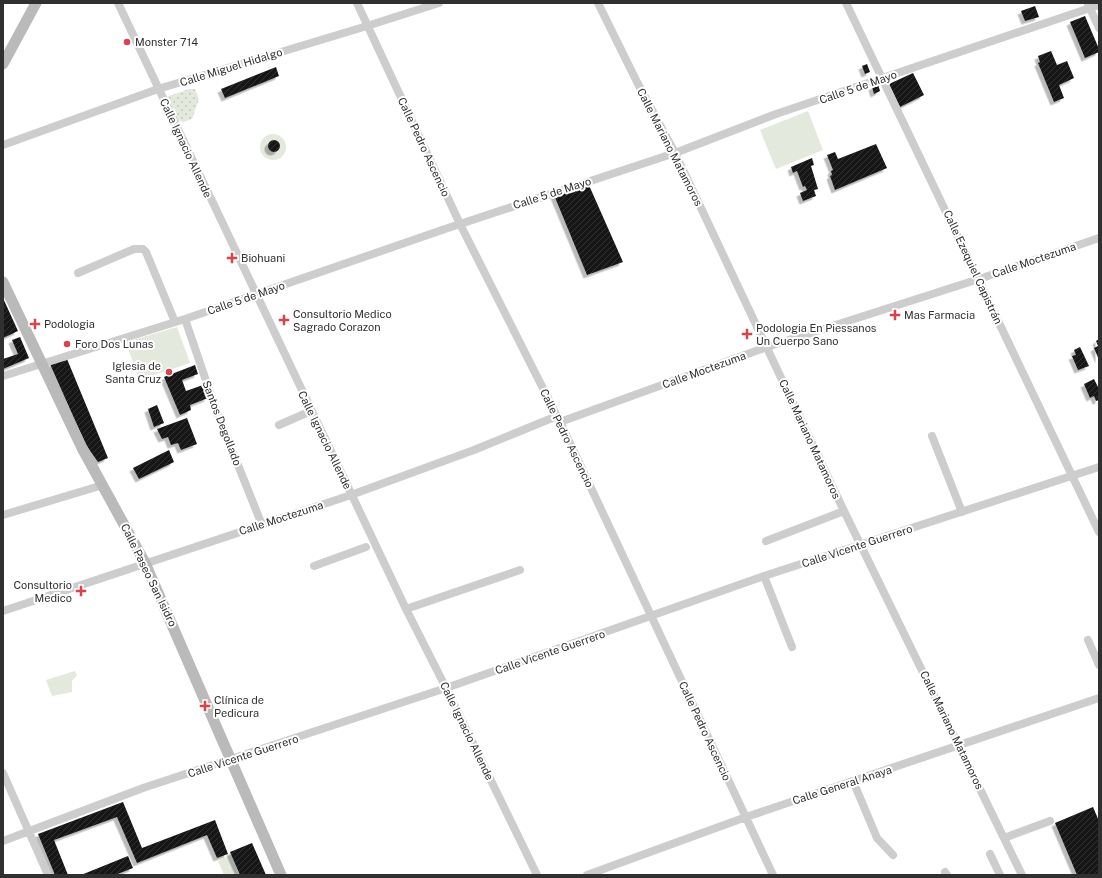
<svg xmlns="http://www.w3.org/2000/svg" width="1102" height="878" viewBox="0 0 1102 878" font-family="'Public Sans',sans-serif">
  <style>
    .grass { fill: url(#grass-dots) }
    .garden { fill: #e3e9dd }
    .building { fill: url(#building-hatch); filter: url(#shadow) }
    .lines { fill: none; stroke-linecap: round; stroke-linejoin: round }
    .minor { stroke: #cdcdcd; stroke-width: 8 }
    .secondary { stroke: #bababa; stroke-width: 11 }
    .poi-dot { fill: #d5454b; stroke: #fff; stroke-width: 1.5 }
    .labels { text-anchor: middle; stroke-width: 4; stroke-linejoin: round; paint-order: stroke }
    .poi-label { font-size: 11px; fill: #303030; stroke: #fff; text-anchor: start }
    .street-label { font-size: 11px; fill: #303030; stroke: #fff }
  </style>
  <defs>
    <pattern id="grass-dots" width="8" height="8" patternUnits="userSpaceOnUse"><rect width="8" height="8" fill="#e3e9dd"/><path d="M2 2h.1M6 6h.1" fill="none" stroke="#c3c8be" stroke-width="1.8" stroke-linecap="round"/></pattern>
    <pattern id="building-hatch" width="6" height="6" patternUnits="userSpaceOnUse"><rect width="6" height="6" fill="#171717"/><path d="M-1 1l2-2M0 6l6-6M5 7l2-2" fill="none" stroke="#303030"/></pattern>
    <filter id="shadow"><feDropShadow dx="-3.5" dy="3.5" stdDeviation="0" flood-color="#0004"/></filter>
  </defs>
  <rect width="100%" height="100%" fill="#fff"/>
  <path class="grass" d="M 189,89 L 195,89 L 199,99 L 192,119 L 183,122 L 176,120 L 166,97 Z"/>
  <path class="garden" d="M 808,111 L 823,150 L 776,169 L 760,130 Z
    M260 147a13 13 0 1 1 26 0a13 13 0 1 1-26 0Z
    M 177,327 L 190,363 L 139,380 L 126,342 Z
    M 75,671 L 77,675 L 72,681 L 72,692 L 52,696 L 46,680 Z
    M 231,855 L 239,875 L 224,875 L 218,861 Z"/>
  <path class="building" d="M 1035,6 L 1039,17 L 1025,21 L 1021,11 Z
    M 1085,16 L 1099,49 L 1099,52 L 1085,58 L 1070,22 Z
    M 1051,51 L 1057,65 L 1067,61 L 1074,78 L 1059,85 L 1064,98 L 1054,102 L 1038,63 L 1040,62 L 1038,56 Z
    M 867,64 L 870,72 L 865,74 L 862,66 Z
    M 276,67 L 279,76 L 225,98 L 221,89 Z
    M 913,73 L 924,95 L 900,107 L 889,84 Z
    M 878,84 L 880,91 L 874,94 L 872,87 Z
    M268 146a6 6 0 1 1 12 0a6 6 0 1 1-12 0Z
    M 876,144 L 887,168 L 835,190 L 830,176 L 832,175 L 831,171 L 833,170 L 827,155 L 835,152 L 838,159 Z
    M 812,158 L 814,165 L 811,166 L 818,189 L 814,190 L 816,196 L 803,201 L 800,193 L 807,190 L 805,186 L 803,187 L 797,171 L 793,173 L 791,167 Z
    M 588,183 L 623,262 L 587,275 L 554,195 Z
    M 3,298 L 18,331 L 3,338 Z
    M 20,337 L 29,358 L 3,369 L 3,359 L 18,354 L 12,340 Z
    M 1099,339 L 1099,360 L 1094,348 L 1098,346 L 1096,341 Z
    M 1080,347 L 1089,366 L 1078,370 L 1072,356 L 1076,355 L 1074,350 Z
    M 67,359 L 108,458 L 98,462 L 86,445 L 50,364 Z
    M 195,365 L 198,374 L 182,380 L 186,391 L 203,385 L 208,398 L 190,405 L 191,410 L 180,415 L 164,377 Z
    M 1094,379 L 1099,389 L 1099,400 L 1096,401 L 1094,396 L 1090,398 L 1084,384 Z
    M 157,405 L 164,423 L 154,427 L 148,409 Z
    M 187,418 L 197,444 L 181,450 L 178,443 L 171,445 L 168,437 L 162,439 L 157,429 Z
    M 169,450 L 174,462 L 139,479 L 133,468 Z
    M 123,802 L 142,848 L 215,820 L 228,854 L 217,858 L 207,835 L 137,863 L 117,817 L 54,840 L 68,875 L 55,875 L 38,834 Z
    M 1093,807 L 1099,821 L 1099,875 L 1077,875 L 1055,823 Z
    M 252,843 L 266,875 L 240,875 L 230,852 Z
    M 128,856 L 133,868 L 115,875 L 81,875 Z"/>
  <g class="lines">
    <path class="minor" d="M 118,3 L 406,609 L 446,688 L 537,875
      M 357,3 L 460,224 L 560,422 L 773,875
      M 598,3 L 637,82 L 675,153 L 844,511 L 1022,875
      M 846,3 L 1099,532
      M 1088,4 L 1099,28
      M 3,145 L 158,89 L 367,26 L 439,3
      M 78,273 L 134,249 L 143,249 L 146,252 L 175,322
      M 185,319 L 216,410 L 262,525
      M 3,376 L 185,319 L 442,230 L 675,153 L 776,114 L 1099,5
      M 560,422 L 767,347 L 979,279 L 1099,238
      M 279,425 L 311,411
      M 932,436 L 962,512
      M 3,515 L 103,485
      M 766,541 L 844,511
      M 314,566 L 366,547
      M 764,576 L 792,647
      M 406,609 L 520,570
      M 3,611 L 351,495 L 474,450 L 557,416
      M 1088,640 L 1099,665
      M 3,773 L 48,875
      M 853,781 L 877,838 L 893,855
      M 1004,838 L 1050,821
      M 3,841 L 143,788 L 446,688 L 764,576 L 1099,467
      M 990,854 L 1000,875
      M 945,872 L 947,875
      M 587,875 L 746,817 L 1099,698"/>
    <path class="secondary" d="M 3,64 L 36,3
      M 3,282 L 82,448 L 145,563 L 281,875"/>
  </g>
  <g class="poi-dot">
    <circle cx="127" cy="42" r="4"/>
    <path d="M230 252h4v4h4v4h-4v4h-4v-4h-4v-4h4z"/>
    <path d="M893 309h4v4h4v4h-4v4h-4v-4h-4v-4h4z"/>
    <path d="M282 314h4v4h4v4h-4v4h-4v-4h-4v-4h4z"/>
    <path d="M33 318h4v4h4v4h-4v4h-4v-4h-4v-4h4z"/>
    <path d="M745 328h4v4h4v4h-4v4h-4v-4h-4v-4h4z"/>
    <circle cx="67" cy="344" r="4"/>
    <circle cx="169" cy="372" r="4"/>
    <path d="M79 585h4v4h4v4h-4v4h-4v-4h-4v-4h4z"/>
    <path d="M203 700h4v4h4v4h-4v4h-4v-4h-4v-4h4z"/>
  </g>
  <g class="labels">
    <g class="poi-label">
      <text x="135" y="46">Monster 714</text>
      <text x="241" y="262">Biohuani</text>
      <text x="293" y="318">Consultorio Medico<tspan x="293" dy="13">Sagrado Corazon</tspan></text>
      <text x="904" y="319">Mas Farmacia</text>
      <text x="44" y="328">Podologia</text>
      <text x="756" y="332">Podologia En Piessanos<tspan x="756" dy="13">Un Cuerpo Sano</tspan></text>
      <text x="75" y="348">Foro Dos Lunas</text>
      <text x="161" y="370" text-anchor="end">Iglesia de<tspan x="161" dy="13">Santa Cruz</tspan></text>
      <text x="72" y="589" text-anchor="end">Consultorio<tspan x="72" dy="13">Medico</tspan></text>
      <text x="214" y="704">Clínica de<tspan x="214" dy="13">Pedicura</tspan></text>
    </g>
    <g class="street-label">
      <text transform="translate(231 67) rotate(-17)" y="4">Calle Miguel Hidalgo</text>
      <text transform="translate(858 87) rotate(-19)" y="4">Calle 5 de Mayo</text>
      <text transform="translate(424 147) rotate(65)" y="4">Calle Pedro Ascencio</text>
      <text transform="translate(670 147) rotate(63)" y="4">Calle Mariano Matamoros</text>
      <text transform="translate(186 148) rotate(65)" y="4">Calle Ignacio Allende</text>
      <text transform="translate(552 193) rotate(-18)" y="4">Calle 5 de Mayo</text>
      <text transform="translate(1034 260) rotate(-19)" y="4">Calle Moctezuma</text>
      <text transform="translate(973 267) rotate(65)" y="4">Calle Ezequiel Capistrán</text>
      <text transform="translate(246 298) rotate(-19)" y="4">Calle 5 de Mayo</text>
      <text transform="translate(704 370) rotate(-20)" y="4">Calle Moctezuma</text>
      <text transform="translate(222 423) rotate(69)" y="4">Santos Degollado</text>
      <text transform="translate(567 438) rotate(64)" y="4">Calle Pedro Ascencio</text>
      <text transform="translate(810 439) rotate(65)" y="4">Calle Mariano Matamoros</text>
      <text transform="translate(325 440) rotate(64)" y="4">Calle Ignacio Allende</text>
      <text transform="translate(281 518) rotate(-18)" y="4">Calle Moctezuma</text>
      <text transform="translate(857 546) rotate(-18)" y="4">Calle Vicente Guerrero</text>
      <text transform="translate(149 575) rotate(64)" y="4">Calle Paseo San Isidro</text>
      <text transform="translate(550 652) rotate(-19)" y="4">Calle Vicente Guerrero</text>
      <text transform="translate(952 730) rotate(64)" y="4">Calle Mariano Matamoros</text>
      <text transform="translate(467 731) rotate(64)" y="4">Calle Ignacio Allende</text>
      <text transform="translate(705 731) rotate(65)" y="4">Calle Pedro Ascencio</text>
      <text transform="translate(243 756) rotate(-18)" y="4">Calle Vicente Guerrero</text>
      <text transform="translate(842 785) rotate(-18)" y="4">Calle General Anaya</text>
    </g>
  </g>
  <rect width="1102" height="878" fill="none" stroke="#303030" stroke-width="8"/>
</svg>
